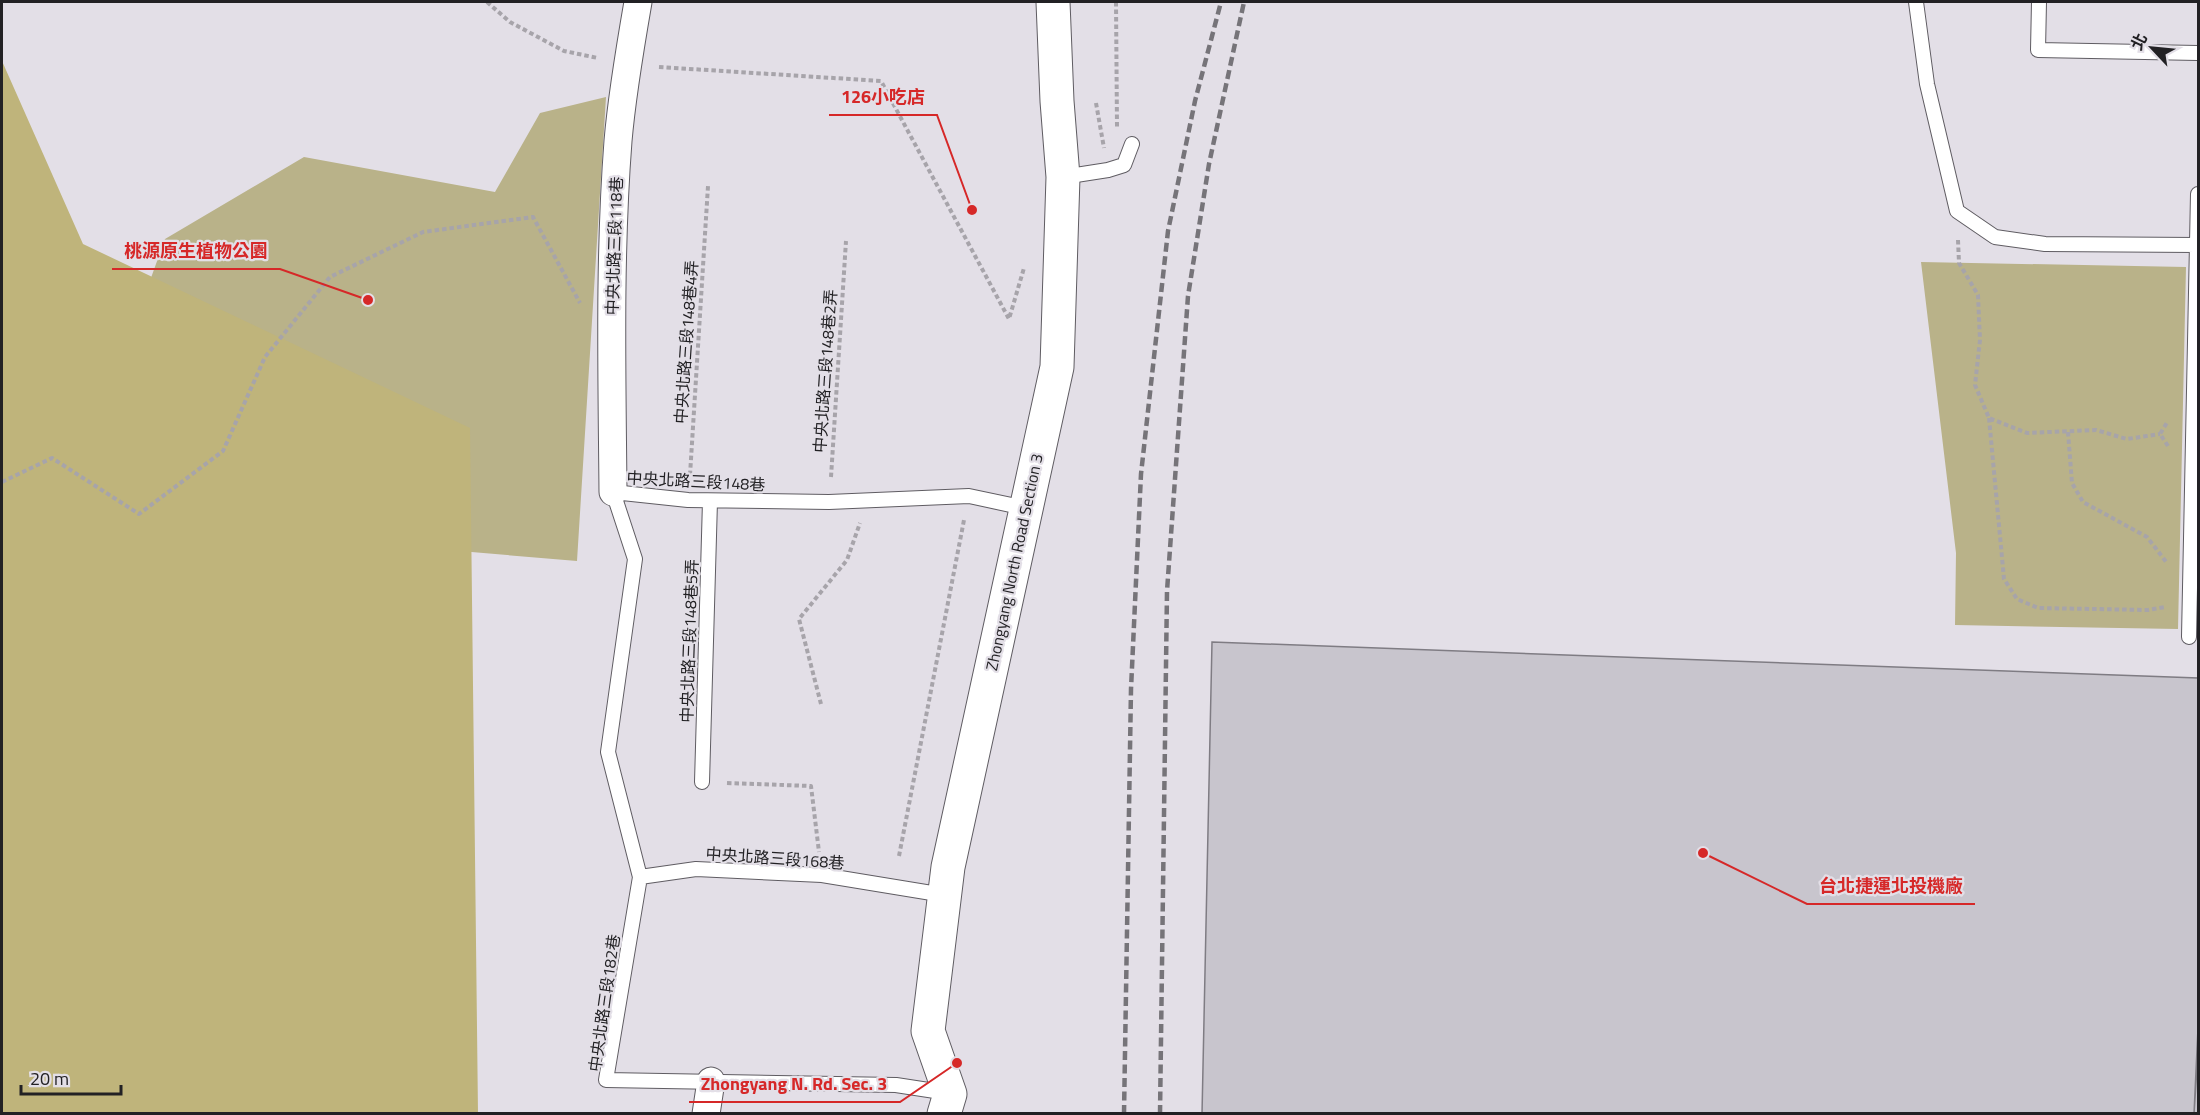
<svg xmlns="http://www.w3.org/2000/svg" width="2200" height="1115" viewBox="0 0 2200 1115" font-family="'Titillium Web','Noto Sans TC',sans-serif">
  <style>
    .green { fill: #b9b289 }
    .forest { fill: #bfb47b }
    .building { fill: #c8c5cd; stroke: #7f7c83; stroke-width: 1.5 }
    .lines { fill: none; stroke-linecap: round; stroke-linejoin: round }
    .lane-casing { stroke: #5f5c62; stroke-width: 16 }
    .street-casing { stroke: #5f5c62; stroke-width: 29 }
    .secondary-casing { stroke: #5f5c62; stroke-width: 35 }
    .path { stroke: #a7a4aa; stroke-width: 4; stroke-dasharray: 4.5 3; stroke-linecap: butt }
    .lane { stroke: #fff; stroke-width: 14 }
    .street { stroke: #fff; stroke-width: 27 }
    .secondary { stroke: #fff; stroke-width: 33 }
    .rail { stroke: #767479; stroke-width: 4.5; stroke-dasharray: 9 4.5; stroke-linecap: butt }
    .labels { text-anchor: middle; stroke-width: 4.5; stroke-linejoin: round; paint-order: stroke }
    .street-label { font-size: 16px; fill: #222124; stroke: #e3dfe7 }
    .leader { fill: none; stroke: #d62828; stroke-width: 2 }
    .callout-dot { fill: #d62828; stroke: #e3dfe7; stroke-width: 2 }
    .callout-label { font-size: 18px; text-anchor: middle; font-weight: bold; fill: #d62828; stroke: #e3dfe7; stroke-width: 4.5; stroke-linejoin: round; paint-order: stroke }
  </style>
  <rect width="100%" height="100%" fill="#e3dfe7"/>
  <path class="green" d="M 606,97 L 577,561 L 365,543 L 121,361 L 165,239 L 304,157 L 495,192 L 540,113 Z
    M 1921,262 L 2186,267 L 2178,629 L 1955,625 L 1956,553 Z"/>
  <path class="forest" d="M 2,61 L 83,244 L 470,428 L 478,1113 L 2,1113 Z"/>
  <path class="building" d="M 1212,642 L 2198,678 L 2198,1028 L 2194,1114 L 1202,1114 Z
    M 2198,1052 L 2198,1114 L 2194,1114 Z"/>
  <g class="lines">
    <g class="lane-casing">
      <path id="lane" d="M 1916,2 L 1927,84 L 1957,211 L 1995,237 L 2045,244 L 2197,245
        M 2039,2 L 2038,50 L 2198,53
        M 1063,177 L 1108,170 L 1124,165 L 1132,144
        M 2189,637 L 2198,194
        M 702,782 L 710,501
        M 640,877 L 696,869 L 822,875 L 944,895
        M 948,1093 L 896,1085 L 606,1080 L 640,877 L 608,752 L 635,559 L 613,492 L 688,500 L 829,502 L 969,496 L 1025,508"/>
    </g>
    <g class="street-casing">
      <path id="street" d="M 613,492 C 612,375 609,258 618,141 C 622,94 630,48 638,2
        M 706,1114 L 711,1081"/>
    </g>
    <g class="secondary-casing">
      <path id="secondary" d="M 944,1114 L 950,1094 L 928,1031 L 948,867 L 1057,367 L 1063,177 L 1057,101 L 1053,2"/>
    </g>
    <path class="path" d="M 487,2 L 510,22 L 564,51 L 598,58
      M 1116,2 L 1117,127
      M 659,67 L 881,81 L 1009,319 L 1024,268
      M 1096,103 L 1104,148
      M 1958,240 L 1959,263 L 1978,295 L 1980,340 L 1975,385 L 1989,418 L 2027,433 L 2096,430 L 2127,439 L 2160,434
      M 1989,418 L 2004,579 L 2017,599 L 2038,608 L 2148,610 L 2165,607
      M 2068,432 L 2072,483 L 2083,502 L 2147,537 L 2167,563
      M 2168,446 L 2160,434 L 2168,421
      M 690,475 L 708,186
      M 831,477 L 846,241
      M 2,482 L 52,458 L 139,514 L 223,451 L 265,357 L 330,277 L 423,232 L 533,217 L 580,303
      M 821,704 L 799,619 L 847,560 L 860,523
      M 727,783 L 811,786 L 819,852
      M 899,856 L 964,520"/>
    <use href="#lane" class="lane"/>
    <use href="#street" class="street"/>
    <use href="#secondary" class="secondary"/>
    <path class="rail" d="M 1124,1114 L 1131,689 L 1141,474 L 1168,231 L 1195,101 L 1221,2
      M 1160,1114 L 1167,591 L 1188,296 L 1209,164 L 1244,2"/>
  </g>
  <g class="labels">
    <g class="street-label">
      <text transform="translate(614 246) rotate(-88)" y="6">中央北路三段118巷</text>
      <text transform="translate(686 342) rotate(-86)" y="6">中央北路三段148巷4弄</text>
      <text transform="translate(825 371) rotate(-86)" y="6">中央北路三段148巷2弄</text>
      <text transform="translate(696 481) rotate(3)" y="6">中央北路三段148巷</text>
      <text transform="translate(1014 562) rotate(-78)" y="6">Zhongyang North Road Section 3</text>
      <text transform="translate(689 641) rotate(-88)" y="6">中央北路三段148巷5弄</text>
      <text transform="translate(775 858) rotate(4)" y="6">中央北路三段168巷</text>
      <text transform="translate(604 1003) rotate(-82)" y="6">中央北路三段182巷</text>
    </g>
  </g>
  <path class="leader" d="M972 210L937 115H829M368 300L280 269H112M1703 853L1807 904H1975M957 1063L900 1102H689"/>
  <g class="callout-dot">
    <circle cx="972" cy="210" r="6"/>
    <circle cx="368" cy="300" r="6"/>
    <circle cx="1703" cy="853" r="6"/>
    <circle cx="957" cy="1063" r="6"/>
  </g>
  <g class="callout-label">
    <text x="883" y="103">126小吃店</text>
    <text x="196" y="257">桃源原生植物公園</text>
    <text x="1891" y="892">台北捷運北投機廠</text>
    <text x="794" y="1090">Zhongyang N. Rd. Sec. 3</text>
  </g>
  <rect width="2200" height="1115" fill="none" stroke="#222124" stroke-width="6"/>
  <g transform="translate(2152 48) rotate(296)" stroke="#e3dfe7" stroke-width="4.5" paint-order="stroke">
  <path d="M0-4.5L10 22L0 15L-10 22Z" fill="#222124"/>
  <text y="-9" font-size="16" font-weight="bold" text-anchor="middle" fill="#222124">北</text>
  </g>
  <path d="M21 1085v9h100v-9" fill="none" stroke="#222124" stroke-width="3"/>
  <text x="30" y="1085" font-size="18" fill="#222124" stroke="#e3dfe7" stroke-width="4.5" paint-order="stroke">20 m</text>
</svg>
